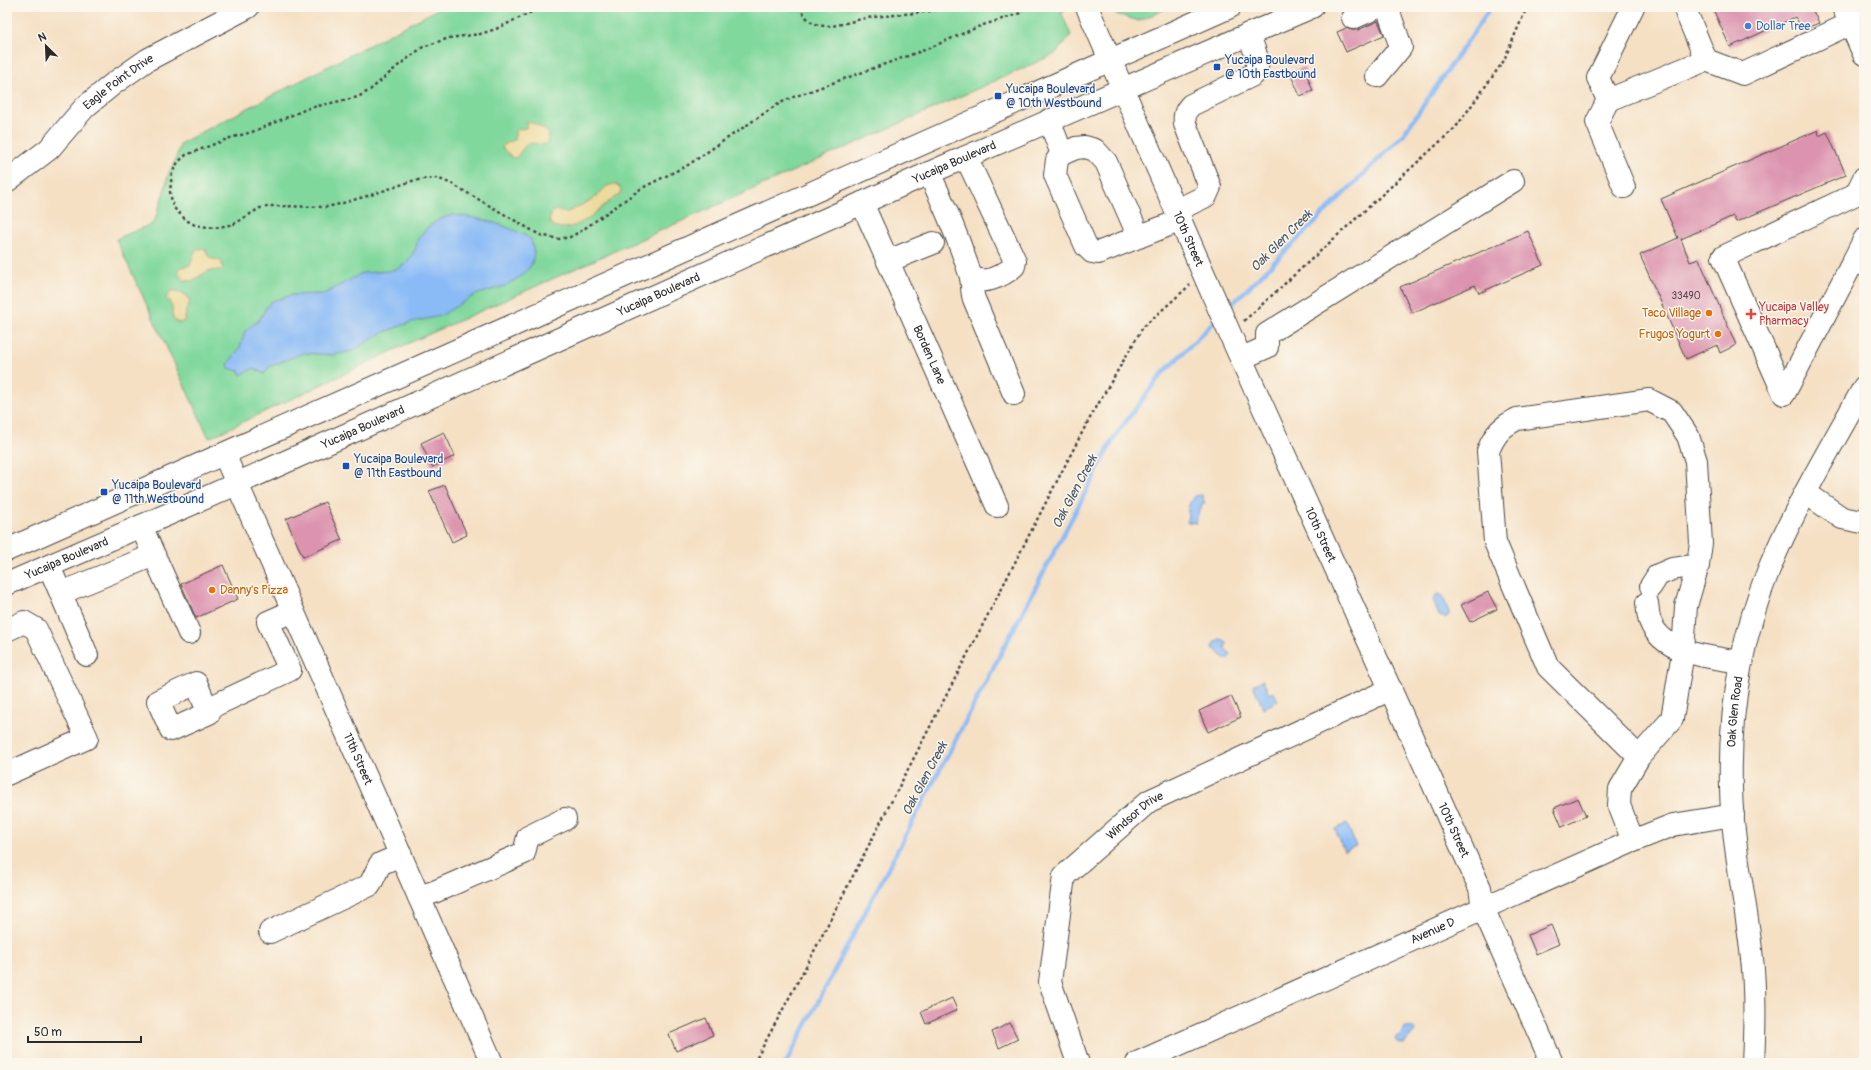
<svg xmlns="http://www.w3.org/2000/svg" width="1871" height="1070" viewBox="0 0 1871 1070" font-family="Pangolin,sans-serif">
  <style>
    .green { fill: #81d89d; stroke: #568264 }
    .sand { fill: #eeda9e; stroke: #8c8264 }
    .water { fill: #8bbbf6; stroke: #5b7390 }
    .lines { fill: none; stroke-linecap: round; stroke-linejoin: round }
    .stream { stroke: #8bbbf6; stroke-width: 4.5 }
    .building { fill: #dc93af }
    .minor-casing { stroke: #494642; stroke-width: 24 }
    .major-casing { stroke: #494642; stroke-width: 24 }
    .path { stroke: #494642; stroke-width: 2.5; stroke-dasharray: 3 3; stroke-linecap: butt }
    .minor { stroke: #fff; stroke-width: 22 }
    .major { stroke: #fff; stroke-width: 22 }
    .shop-dot { fill: #3f7fe0; stroke: #fbf7ec; stroke-width: 1.5 }
    .transit-dot { fill: #1a4fb4; stroke: #fbf7ec; stroke-width: 1.5 }
    .food-dot { fill: #e8710a; stroke: #fbf7ec; stroke-width: 1.5 }
    .health-dot { fill: #e0444e; stroke: #fbf7ec; stroke-width: 1.5 }
    .labels { text-anchor: middle; stroke-width: 3; stroke-linejoin: round; paint-order: stroke }
    .number-label { font-size: 10px; fill: #57454c }
    .shop-label { font-size: 12px; fill: #366cbe; stroke: #fbf7ec; text-anchor: start }
    .transit-label { font-size: 12px; fill: #164399; stroke: #fbf7ec; text-anchor: start }
    .street-label { font-size: 12px; fill: #2b2b2b; stroke: #fbf7ec }
    .health-label { font-size: 12px; fill: #be3a42; stroke: #fbf7ec; text-anchor: start }
    .food-label { font-size: 12px; fill: #c56008; stroke: #fbf7ec; text-anchor: end }
    .water-label { font-size: 13px; font-style: italic; fill: #485668; stroke: #fbf7ec }
  </style>
  <rect width="100%" height="100%" fill="#fbf7ec"/>
  <filter id="ink" filterUnits="userSpaceOnUse"><feTurbulence type="fractalNoise" baseFrequency=".025" numOctaves="2"/><feDisplacementMap in="SourceGraphic" scale="8" xChannelSelector="R" yChannelSelector="G"/><feConvolveMatrix kernelMatrix="1 2 1 2 8 2 1 2 1" color-interpolation-filters="sRGB"/></filter>
  <filter id="wash" filterUnits="userSpaceOnUse"><feTurbulence type="fractalNoise" baseFrequency=".012" numOctaves="4" result="noise"/><feDisplacementMap in="SourceGraphic" scale="16" xChannelSelector="R" yChannelSelector="G"/><feGaussianBlur stdDeviation="0.9" result="paint"/><feColorMatrix in="noise" values="0 0 0 0 0 0 0 0 0 0 0 0 0 0 0 0 0 1.4 0 .05"/><feComposite in="paint" operator="in"/></filter>
  <g filter="url(#wash)">
    <rect width="100%" height="100%" fill="#f5e0c4"/>
    <path class="green" d="M 442,7 L 1073,7 L 1061,12 L 1071,35 L 1055,54 L 407,344 L 209,438 L 116,239 L 154,223 L 165,188 L 169,172 L 173,166 L 181,143 Z
      M 1112,7 L 1170,7 L 1139,21 L 1116,14 Z"/>
    <path class="sand" d="M 527,122 C 533,122 545,129 549,134 L 547,144 C 540,146 531,141 527,144 C 523,147 520,153 517,157 L 513,158 L 502,148 C 504,142 509,142 514,140 L 516,130 L 526,128 Z
      M 614,184 L 619,186 L 621,190 L 619,195 C 599,206 578,236 553,226 L 549,221 L 552,212 L 557,210 L 566,213 L 595,198 L 607,186 Z
      M 203,248 L 206,250 C 210,262 211,257 221,261 L 223,267 L 220,270 L 208,271 L 192,281 L 184,280 L 178,273 L 179,268 L 190,265 C 194,257 191,250 203,248 Z
      M 172,290 L 185,294 L 190,302 L 186,310 L 185,320 L 180,323 C 170,320 173,315 172,307 C 171,304 168,300 166,298 Z"/>
    <path class="water" d="M 452,215 C 479,217 508,225 531,239 L 534,253 L 532,264 L 524,274 L 505,286 L 475,295 L 440,316 L 412,322 L 384,332 L 352,351 L 332,355 L 303,353 L 269,367 L 264,374 L 254,368 L 241,375 L 239,371 L 229,368 L 228,364 L 240,347 L 245,331 L 259,320 L 268,305 L 272,301 L 292,295 L 324,294 L 362,273 L 389,271 L 399,268 L 407,262 L 415,250 L 418,239 L 428,227 L 440,219 Z
      M 1202,495 L 1205,503 L 1201,504 L 1202,508 L 1199,511 L 1196,523 L 1187,522 C 1188,513 1187,503 1194,496 Z
      M 1437,594 L 1442,595 L 1449,612 L 1449,615 L 1445,618 L 1439,616 L 1433,599 Z
      M 1220,639 L 1224,640 L 1227,644 L 1224,648 L 1231,654 L 1227,660 L 1213,648 L 1215,641 Z
      M 1263,680 L 1269,694 L 1274,692 L 1278,701 L 1263,708 L 1253,685 Z
      M 1347,824 L 1356,846 L 1344,851 L 1335,829 Z
      M 1404,1027 L 1414,1028 L 1415,1032 L 1404,1044 L 1398,1042 L 1395,1039 L 1396,1037 L 1401,1034 Z"/>
    <g class="lines">
      <path class="stream" d="M 1226,310 L 1403,135 L 1491,7
        M 786,1063 L 1115,436 L 1161,375 L 1217,319"/>
    </g>
    <g id="blocks">
      <path class="building" d="M 1712,7 L 1817,7 L 1812,9 L 1819,23 L 1803,29 L 1795,17 L 1730,47 Z
        M 1378,21 L 1384,35 L 1346,52 L 1337,32 L 1346,28 L 1352,30 L 1358,30 Z
        M 1304,67 L 1313,91 L 1300,96 L 1290,73 Z
        M 1818,130 L 1819,136 L 1827,132 L 1846,175 L 1736,222 L 1733,216 L 1681,239 L 1690,262 L 1699,259 L 1736,345 L 1720,353 L 1717,345 L 1686,359 L 1640,255 L 1678,238 L 1661,199 Z
        M 1528,231 L 1543,265 L 1479,293 L 1475,285 L 1412,313 L 1400,287 Z
        M 444,432 L 455,456 L 432,467 L 421,443 Z
        M 445,485 L 467,535 L 452,542 L 429,491 Z
        M 325,502 L 342,540 L 303,557 L 286,519 Z
        M 223,565 L 238,599 L 196,618 L 181,584 Z
        M 1488,592 L 1497,609 L 1470,622 L 1461,605 Z
        M 1231,696 L 1241,717 L 1208,732 L 1199,711 Z
        M 1578,798 L 1586,816 L 1562,827 L 1554,808 Z
        M 1551,925 L 1559,944 L 1536,954 L 1528,935 Z
        M 952,998 L 957,1010 L 926,1024 L 921,1012 Z
        M 706,1018 L 713,1035 L 676,1051 L 669,1034 Z
        M 1010,1023 L 1018,1039 L 999,1048 L 992,1032 Z"/>
    </g>
  </g>
  <g filter="url(#ink)">
    <use href="#blocks" fill-opacity="0" stroke="#494642" stroke-width="1"/>
    <g class="lines">
      <g class="minor-casing">
        <g id="minor">
          <path id="s1" d="M 1087,7 L 1230,334 L 1480,888 L 1483,908 L 1552,1063"/>
          <path d="M 1633,7 L 1598,78 L 1608,100 L 1706,60 L 1743,74 L 1864,17"/>
          <path d="M 1684,7 L 1706,60"/>
          <path d="M 1843,7 L 1864,54"/>
          <path d="M 1353,18 L 1378,7"/>
          <path d="M 1377,76 L 1401,47 L 1387,7"/>
          <path d="M 1608,100 L 1597,122 L 1624,187"/>
          <path d="M 1049,120 L 1062,154"/>
          <path d="M 966,157 L 1015,261 L 1014,266 C 1007,273 990,282 981,280 C 977,280 974,278 971,277"/>
          <path d="M 929,173 C 945,206 959,240 970,274 C 973,282 971,291 974,299 L 1014,394"/>
          <path d="M 1864,178 L 1856,194 L 1723,257 L 1784,394 L 1854,260 L 1864,265"/>
          <path id="s2" d="M 7,181 L 49,149 L 85,107 L 113,84 L 147,60 L 248,7"/>
          <path id="s3" d="M 862,203 L 997,506"/>
          <path d="M 1177,210 L 1206,196 L 1210,187 L 1185,124 C 1184,115 1185,111 1191,105 L 1253,75 C 1263,63 1253,48 1248,34"/>
          <path d="M 1139,237 L 1106,162 L 1095,150 L 1085,147 L 1076,148 L 1062,154 L 1057,160 L 1055,175 L 1086,246 L 1092,252 L 1098,253 L 1181,220"/>
          <path d="M 1854,260 L 1864,240"/>
          <path d="M 888,261 L 933,243"/>
          <path d="M 1242,358 L 1267,347 L 1267,334 L 1513,181"/>
          <path id="s4" d="M 224,454 L 492,1063"/>
          <path d="M 1806,493 L 1842,518 L 1862,522 L 1864,519"/>
          <path d="M 141,526 L 189,633"/>
          <path d="M 49,566 L 87,655"/>
          <path d="M 1651,586 L 1658,575 L 1672,569 L 1698,565"/>
          <path d="M 61,593 L 154,555"/>
          <path d="M 1647,603 C 1648,609 1648,616 1650,621 C 1663,655 1711,657 1741,662"/>
          <path d="M 7,630 L 24,622 L 36,629 L 87,738 L 7,774"/>
          <path d="M 207,709 L 209,713 L 171,730 L 158,701 L 196,683 L 207,709 L 290,670 L 268,622 L 293,611"/>
          <path d="M 1633,841 L 1619,805 L 1620,789 L 1639,757 L 1672,719 L 1683,652 L 1686,606 L 1698,565 L 1701,543 L 1696,461 L 1688,436 L 1672,412 L 1649,400 L 1517,419 C 1501,427 1495,434 1488,451 L 1495,542 L 1548,667 L 1639,757"/>
          <path d="M 419,897 L 434,892 L 524,853 L 528,837 L 565,819"/>
          <path d="M 270,932 L 370,885 L 380,864 L 401,855"/>
          <path id="s5" d="M 1078,1063 L 1050,982 L 1064,876 L 1149,801 L 1391,689"/>
          <path id="s6" d="M 1137,1063 L 1633,841 L 1673,825 L 1733,815"/>
        </g>
      </g>
      <g class="major-casing">
        <g id="major">
          <path d="M 7,550 L 1230,7"/>
          <path id="s7" d="M 7,584 L 185,507 L 929,173 L 1312,7"/>
          <path id="s8" d="M 1753,1063 C 1755,1025 1756,987 1751,950 C 1745,896 1732,842 1731,788 C 1729,713 1741,638 1769,569 C 1795,506 1831,447 1864,387"/>
        </g>
      </g>
      <path class="path" d="M 542,7 L 496,29 L 480,34 L 449,38 L 423,47 L 399,65 L 370,90 L 358,97 L 309,108 L 252,132 L 230,138 L 186,155 L 178,162 L 172,173 L 170,192 L 173,207 L 186,220 L 195,225 L 214,228 L 234,224 L 260,208 L 272,206 L 326,207 L 336,205 L 374,194 L 412,181 L 424,179 L 437,178 L 452,184 L 540,235 L 559,239 L 570,237 L 581,231 L 642,188 L 688,165 L 775,106 L 788,99 L 927,49 L 980,26 L 1015,15 L 1020,13 L 1024,7
        M 799,7 C 804,15 809,23 819,25 C 834,29 852,20 867,18 C 895,14 923,14 950,7
        M 1244,321 L 1456,127 L 1503,62 L 1527,7
        M 754,1063 L 811,957 L 1086,425 L 1143,327 L 1190,285"/>
      <use href="#minor" class="minor"/>
      <use href="#major" class="major"/>
    </g>
  </g>
  <circle class="shop-dot" cx="1748" cy="26" r="4"/>
  <g class="transit-dot">
    <rect x="1213" y="63" width="8" height="8" rx="2"/>
    <rect x="994" y="92" width="8" height="8" rx="2"/>
    <rect x="342" y="462" width="8" height="8" rx="2"/>
    <rect x="100" y="488" width="8" height="8" rx="2"/>
  </g>
  <g class="food-dot">
    <circle cx="1709" cy="313" r="4"/>
    <circle cx="1718" cy="334" r="4"/>
    <circle cx="212" cy="590" r="4"/>
  </g>
  <path class="health-dot" d="M1749 308h4v4h4v4h-4v4h-4v-4h-4v-4h4z"/>
  <g class="labels">
    <g class="number-label">
      <text x="1686" y="299">33490</text>
    </g>
    <g class="shop-label">
      <text x="1756" y="30">Dollar Tree</text>
    </g>
    <g class="transit-label">
      <text x="1225" y="64">Yucaipa Boulevard<tspan x="1225" dy="14">@ 10th Eastbound</tspan></text>
      <text x="1006" y="93">Yucaipa Boulevard<tspan x="1006" dy="14">@ 10th Westbound</tspan></text>
      <text x="354" y="463">Yucaipa Boulevard<tspan x="354" dy="14">@ 11th Eastbound</tspan></text>
      <text x="112" y="489">Yucaipa Boulevard<tspan x="112" dy="14">@ 11th Westbound</tspan></text>
    </g>
    <g class="street-label">
      <text dy="4" stroke="none"><textPath href="#s2" startOffset="150">Eagle Point Drive</textPath></text>
      <text dy="4" stroke="none"><textPath href="#s7" startOffset="1037">Yucaipa Boulevard</textPath></text>
      <text dy="4" stroke="none"><textPath href="#s1" startOffset="253">10th Street</textPath></text>
      <text dy="4" stroke="none"><textPath href="#s7" startOffset="713">Yucaipa Boulevard</textPath></text>
      <text dy="4" stroke="none"><textPath href="#s3" startOffset="166">Borden Lane</textPath></text>
      <text dy="4" stroke="none"><textPath href="#s7" startOffset="389">Yucaipa Boulevard</textPath></text>
      <text dy="4" stroke="none"><textPath href="#s1" startOffset="577">10th Street</textPath></text>
      <text dy="4" stroke="none"><textPath href="#s7" startOffset="65">Yucaipa Boulevard</textPath></text>
      <text dy="4" stroke="none"><textPath href="#s8" startOffset="353">Oak Glen Road</textPath></text>
      <text dy="4" stroke="none"><textPath href="#s4" startOffset="333">11th Street</textPath></text>
      <text dy="4" stroke="none"><textPath href="#s5" startOffset="286">Windsor Drive</textPath></text>
      <text dy="4" stroke="none"><textPath href="#s1" startOffset="901">10th Street</textPath></text>
      <text dy="4" stroke="none"><textPath href="#s6" startOffset="324">Avenue D</textPath></text>
    </g>
    <g class="health-label">
      <text x="1759" y="311">Yucaipa Valley<tspan x="1759" dy="14">Pharmacy</tspan></text>
    </g>
    <g class="food-label">
      <text x="1701" y="317">Taco Village</text>
      <text x="1710" y="338">Frugos Yogurt</text>
      <text x="220" y="594" text-anchor="start">Danny's Pizza</text>
    </g>
    <g class="water-label">
      <text transform="translate(1281 240) rotate(-45)" y="5">Oak Glen Creek</text>
      <text transform="translate(1074 491) rotate(-62)" y="5">Oak Glen Creek</text>
      <text transform="translate(924 778) rotate(-62)" y="5">Oak Glen Creek</text>
    </g>
  </g>
  <rect width="1871" height="1070" fill="none" stroke="#fbf7ec" stroke-width="24"/>
  <g transform="translate(46 46) rotate(336)" stroke="#fbf7ec" stroke-width="3" paint-order="stroke">
  <path d="M0-3L7 15L0 10L-7 15Z" fill="#2b2b2b"/>
  <text y="-6" font-size="11" font-weight="bold" text-anchor="middle" fill="#2b2b2b">N</text>
  </g>
  <path d="M28 1036v6h113v-6" fill="none" stroke="#2b2b2b" stroke-width="2"/>
  <text x="34" y="1036" font-size="12" fill="#2b2b2b" stroke="#fbf7ec" stroke-width="3" paint-order="stroke">50 m</text>
</svg>
